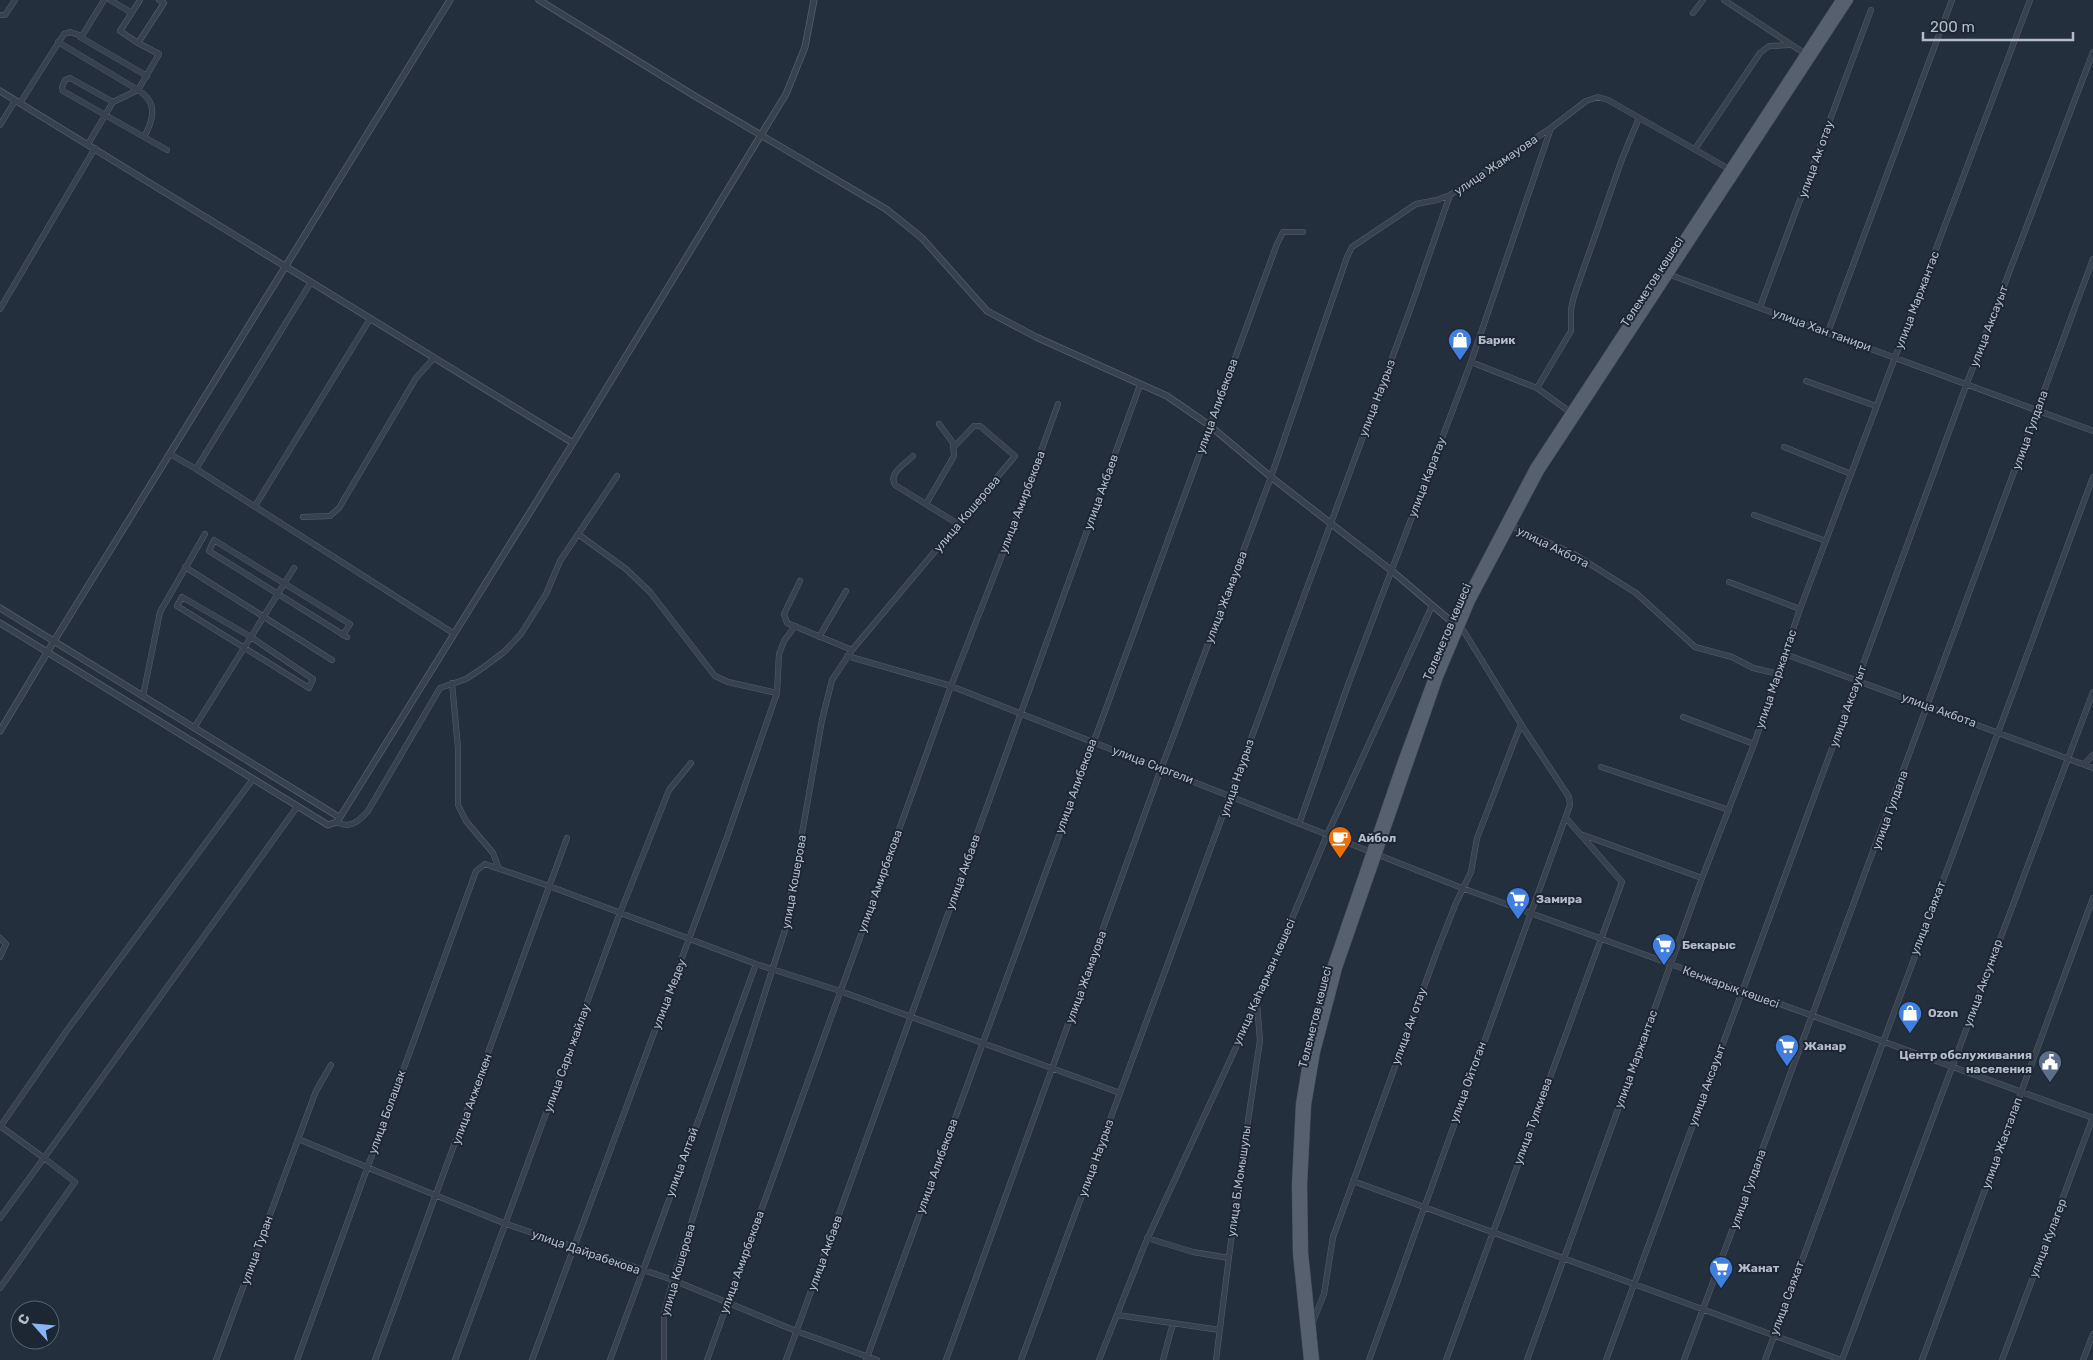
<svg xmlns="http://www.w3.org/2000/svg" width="2093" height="1360" viewBox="0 0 2093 1360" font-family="Rubik,sans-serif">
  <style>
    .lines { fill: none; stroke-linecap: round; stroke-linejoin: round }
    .minor-casing { stroke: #565f6c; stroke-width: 6 }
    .tertiary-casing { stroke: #565f6c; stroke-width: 7 }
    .primary-casing { stroke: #414a57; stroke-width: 9 }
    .minor { stroke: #38414e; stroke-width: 5 }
    .tertiary { stroke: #38414e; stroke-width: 5.5 }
    .primary { stroke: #56606e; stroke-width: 8 }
    .labels { text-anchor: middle; stroke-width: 4; stroke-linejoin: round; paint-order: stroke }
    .street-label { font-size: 12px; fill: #b4bcc9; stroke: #1d2633 }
    .poi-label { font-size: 12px; font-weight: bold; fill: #b4bcc9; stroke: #1d2633; text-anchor: start }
  </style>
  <rect width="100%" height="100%" fill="#242f3e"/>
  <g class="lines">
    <g class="minor-casing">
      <path id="minor" d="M 110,0 L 132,13
        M 140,0 L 120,31 L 138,43 L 164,3 L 159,0
        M 1724,0 L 1807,55
        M 1693,13 L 1703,0
        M 0,15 L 5,15 L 15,0
        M 80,37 L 147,76
        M 58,42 L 138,90 L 159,54 L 138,43
        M 113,102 L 70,78 L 65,80 L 62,87 L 63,91 L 167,150
        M 20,103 L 64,34 L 70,32 L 82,36 L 104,0
        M 0,125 L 15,101
        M 88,144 L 113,102 L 138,90 C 158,102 154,119 144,137
        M 1695,149 L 1760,53 L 1769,46 L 1790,45
        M 1668,274 L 2093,431
        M 311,282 L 196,469 L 453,633
        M 1760,307 L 1871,10
        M 0,309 L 95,148
        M 1828,332 L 1952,0
        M 1471,362 L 1537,388 L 1570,412
        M 1806,381 L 1876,406
        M 1537,388 L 1571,331 L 1571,309 L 1574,296 L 1622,159 L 1639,118
        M 1784,447 L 1851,474
        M 170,454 L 196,469
        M 913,456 C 905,464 888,473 895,485 L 958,524
        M 926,504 L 954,456 L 953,443 L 939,424
        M 255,506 L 370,319
        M 1754,515 L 1826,541
        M 303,517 L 330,516 L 339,508 L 416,378 L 434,358
        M 1509,525 L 1574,554 L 1636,593 L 1695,647 L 1732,657 L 1753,668 L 1779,674
        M 578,534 L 626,569 L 650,592 L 715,676 L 728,682 L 777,693
        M 185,567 L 332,660
        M 800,581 L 784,614 L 787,623 L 852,650
        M 1729,582 L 1800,609
        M 182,597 L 251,637 L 313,679 L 309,688 L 177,606 Z
        M 343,635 L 350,624 L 214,540 L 209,551 L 347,637
        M 819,637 L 846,591
        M 1785,654 L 2093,768
        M 847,656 L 951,686 L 1462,888 L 2093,1118
        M 452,683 L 458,748 L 458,805 L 466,821 L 493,853 L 499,869
        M 143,696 L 160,612 L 205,534
        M 1683,717 L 1754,744
        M 194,728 L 294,568
        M 2084,764 L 2093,755
        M 1601,767 L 1729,810
        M 337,822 C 350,830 360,820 368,811 L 440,688 L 466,679 L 484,667 L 504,652 L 521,634 L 546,594 L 560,561 L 617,476
        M 1299,824 L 1349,682 L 1471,362 L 1551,128
        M 1583,835 L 1702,878
        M 0,938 L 6,944 L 0,957
        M 0,1126 L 44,1158 L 297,807
        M 0,1127 L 68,1029 L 253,779
        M 298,1139 L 506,1224 L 673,1280 L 796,1331 L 877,1360
        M 1353,1181 L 1841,1360
        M 0,1218 L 44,1158 L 75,1182 L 0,1288
        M 1147,1238 L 1193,1252 L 1229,1258
        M 1117,1315 L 1220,1330
        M 1312,1324 L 1324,1294 L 1333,1237 L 1437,951 L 1456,903 L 1471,872 L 1477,838 L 1521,724
        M 216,1360 L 316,1091 L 331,1065
        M 297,1360 L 476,871 L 485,864 L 549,886 L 756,964 L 840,991 L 1120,1093
        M 375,1360 L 567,838
        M 455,1360 L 620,913 L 669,790 L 691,763
        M 532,1360 L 727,837 L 777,693 L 779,654 L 784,641 L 795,626
        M 610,1360 L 756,964
        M 664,1360 L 664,1314 L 673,1280 L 785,930 L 822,720 L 832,680 L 852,650 L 1015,456 L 980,426 L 974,426 L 953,448
        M 707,1360 L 951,686 L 1022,504 L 1058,404
        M 786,1360 L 1140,385
        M 866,1360 L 1277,244 L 1283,232 L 1303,232
        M 946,1360 L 1161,769 L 1271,477 L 1347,257 L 1352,247 L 1416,204 L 1437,200 L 1450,195 L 1551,128 L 1586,101 L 1598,97 L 1608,100 L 1729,169
        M 1021,1360 L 1411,307 L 1450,195
        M 1099,1360 L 1145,1244 L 1257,1002 L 1327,835 L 1432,606
        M 1163,1360 L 1173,1323
        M 1216,1360 L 1235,1209 L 1260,1040 L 1257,1004
        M 1369,1360 L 1570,805 L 1569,797 L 1524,729 L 1460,625
        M 1446,1360 L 1622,882 L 1566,818
        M 1527,1360 L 1702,878 L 1754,744 L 1800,609 L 2030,0
        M 1606,1360 L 1967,383 L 2093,52
        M 1684,1360 L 2093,259
        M 1765,1360 L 2093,477
        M 1842,1360 L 2093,692
        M 1922,1360 L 2093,898
        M 2002,1360 L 2093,1117
        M 2083,1360 L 2093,1334"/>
    </g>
    <g class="tertiary-casing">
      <path id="tertiary" d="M 539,0 L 693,95 L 886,209 L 922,238 L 987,311 L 1036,337 L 1167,396 L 1209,425 L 1271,477 L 1392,571 L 1453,623
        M 0,91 L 573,443
        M 0,608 L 339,817
        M 0,623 L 328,825 L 337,822 L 573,443 L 786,94 L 805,47 L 814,0
        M 0,731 L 54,641 L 450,0"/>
    </g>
    <g class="primary-casing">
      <path id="primary" d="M 1308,1360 L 1297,1253 L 1296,1185 L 1300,1104 L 1309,1050 L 1332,965 L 1401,764 L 1453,623 L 1534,468 L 1840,0
        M 1315,1360 L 1304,1253 L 1303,1184 L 1307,1105 L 1316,1052 L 1338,968 L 1439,677 L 1471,601 L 1540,471 L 1849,0"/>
    </g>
    <use href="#minor" class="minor"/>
    <use href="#tertiary" class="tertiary"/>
    <use href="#primary" class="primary"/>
  </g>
  <defs>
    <g id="shop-pin" transform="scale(1.25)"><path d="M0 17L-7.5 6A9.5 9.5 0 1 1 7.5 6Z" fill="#3f7fe0" stroke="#1d2633"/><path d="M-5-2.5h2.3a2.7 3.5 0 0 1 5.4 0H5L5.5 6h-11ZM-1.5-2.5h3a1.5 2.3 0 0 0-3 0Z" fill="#fff"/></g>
    <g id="cafe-pin" transform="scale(1.25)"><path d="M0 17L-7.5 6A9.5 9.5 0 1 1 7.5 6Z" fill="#e8710a" stroke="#1d2633"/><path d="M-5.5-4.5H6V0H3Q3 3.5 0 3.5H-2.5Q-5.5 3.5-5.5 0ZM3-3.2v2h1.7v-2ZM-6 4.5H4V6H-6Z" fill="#fff"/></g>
    <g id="supermarket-pin" transform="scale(1.25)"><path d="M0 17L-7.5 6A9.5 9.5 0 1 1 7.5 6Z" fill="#3f7fe0" stroke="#1d2633"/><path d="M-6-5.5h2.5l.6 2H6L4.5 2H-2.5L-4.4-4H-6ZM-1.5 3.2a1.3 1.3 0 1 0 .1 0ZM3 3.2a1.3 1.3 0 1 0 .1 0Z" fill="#fff"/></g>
    <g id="civic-pin" transform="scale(1.25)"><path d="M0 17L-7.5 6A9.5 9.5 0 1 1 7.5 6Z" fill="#5c6f8a" stroke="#1d2633"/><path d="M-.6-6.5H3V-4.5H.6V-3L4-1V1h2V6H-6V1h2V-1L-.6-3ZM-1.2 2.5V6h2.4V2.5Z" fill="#fff"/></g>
  </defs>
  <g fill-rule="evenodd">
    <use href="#shop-pin" x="1460" y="340"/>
    <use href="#cafe-pin" x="1340" y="838"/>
    <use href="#supermarket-pin" x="1518" y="899"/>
    <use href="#supermarket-pin" x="1664" y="945"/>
    <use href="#shop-pin" x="1910" y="1013"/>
    <use href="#supermarket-pin" x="1787" y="1046"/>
    <use href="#civic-pin" x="2050" y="1062"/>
    <use href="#supermarket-pin" x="1721" y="1268"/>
  </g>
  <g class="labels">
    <g class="street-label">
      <text transform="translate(1816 159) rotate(-70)" y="4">улица Ак отау</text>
      <text transform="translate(1496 165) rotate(-34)" y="4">улица Жамауова</text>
      <text transform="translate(1652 282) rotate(-57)" y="4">Төлеметов көшесі</text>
      <text transform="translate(1917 300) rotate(-69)" y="4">улица Маржантас</text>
      <text transform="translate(1989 326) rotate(-69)" y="4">улица Аксауыт</text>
      <text transform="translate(1822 330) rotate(20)" y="4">улица Хан танири</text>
      <text transform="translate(1377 398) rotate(-69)" y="4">улица Наурыз</text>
      <text transform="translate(1217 406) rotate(-70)" y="4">улица Алибекова</text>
      <text transform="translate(2030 430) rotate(-70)" y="4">улица Гулдала</text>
      <text transform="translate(1427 477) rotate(-69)" y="4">улица Каратау</text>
      <text transform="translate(1101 492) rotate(-70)" y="4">улица Акбаев</text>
      <text transform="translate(1022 502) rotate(-69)" y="4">улица Амирбекова</text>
      <text transform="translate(967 514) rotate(-50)" y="4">улица Кошерова</text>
      <text transform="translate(1553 547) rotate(26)" y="4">улица Акбота</text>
      <text transform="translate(1226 597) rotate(-69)" y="4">улица Жамауова</text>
      <text transform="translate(1447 632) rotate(-67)" y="4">Төлеметов көшесі</text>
      <text transform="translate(1776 679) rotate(-71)" y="4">улица Маржантас</text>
      <text transform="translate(1848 706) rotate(-70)" y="4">улица Аксауыт</text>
      <text transform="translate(1939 710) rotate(20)" y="4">улица Акбота</text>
      <text transform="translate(1153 765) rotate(21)" y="4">улица Сиргели</text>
      <text transform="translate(1237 778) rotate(-71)" y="4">улица Наурыз</text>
      <text transform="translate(1076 786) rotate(-70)" y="4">улица Алибекова</text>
      <text transform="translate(1890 810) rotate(-70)" y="4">улица Гулдала</text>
      <text transform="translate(963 872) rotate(-70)" y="4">улица Акбаев</text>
      <text transform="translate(880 881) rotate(-70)" y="4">улица Амирбекова</text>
      <text transform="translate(794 882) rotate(-80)" y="4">улица Кошерова</text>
      <text transform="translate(1928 918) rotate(-69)" y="4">улица Саяхат</text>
      <text transform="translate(1086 977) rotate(-70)" y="4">улица Жамауова</text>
      <text transform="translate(1264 982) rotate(-66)" y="4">улица Каһарман көшесі</text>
      <text transform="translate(1983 983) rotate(-70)" y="4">улица Аксункар</text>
      <text transform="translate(1731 987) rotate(20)" y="4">Кенжарық көшесі</text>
      <text transform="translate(669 994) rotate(-69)" y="4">улица Медеу</text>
      <text transform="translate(1315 1017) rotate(-76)" y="4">Төлеметов көшесі</text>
      <text transform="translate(1409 1026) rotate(-70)" y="4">улица Ак отау</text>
      <text transform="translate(567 1058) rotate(-70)" y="4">улица Сары жайлау</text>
      <text transform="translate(1636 1059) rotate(-70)" y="4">улица Маржантас</text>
      <text transform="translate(1468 1082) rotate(-70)" y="4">улица Ойтоган</text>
      <text transform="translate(1707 1085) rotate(-70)" y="4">улица Аксауыт</text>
      <text transform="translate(472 1099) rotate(-70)" y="4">улица Акжелкен</text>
      <text transform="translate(387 1112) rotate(-70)" y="4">улица Болашак</text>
      <text transform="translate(1533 1121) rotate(-70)" y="4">улица Тулкиева</text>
      <text transform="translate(2002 1143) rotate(-70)" y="4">улица Жасталап</text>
      <text transform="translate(1096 1158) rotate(-70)" y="4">улица Наурыз</text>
      <text transform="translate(682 1162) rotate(-70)" y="4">улица Алтай</text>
      <text transform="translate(937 1166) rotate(-70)" y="4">улица Алибекова</text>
      <text transform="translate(1239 1181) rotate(-82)" y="4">улица Б.Момышулы</text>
      <text transform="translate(1748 1189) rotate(-70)" y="4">улица Гулдала</text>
      <text transform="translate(2048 1238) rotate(-69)" y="4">улица Кулагер</text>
      <text transform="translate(257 1250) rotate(-70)" y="4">улица Туран</text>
      <text transform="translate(586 1252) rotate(19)" y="4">улица Дайрабекова</text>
      <text transform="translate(825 1253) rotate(-70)" y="4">улица Акбаев</text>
      <text transform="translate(742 1262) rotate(-70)" y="4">улица Амирбекова</text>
      <text transform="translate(678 1270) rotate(-74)" y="4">улица Кошерова</text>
      <text transform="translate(1787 1298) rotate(-70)" y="4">улица Саяхат</text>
    </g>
    <g class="poi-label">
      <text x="1478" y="344">Барик</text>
      <text x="1358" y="842">Айбол</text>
      <text x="1536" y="903">Замира</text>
      <text x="1682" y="949">Бекарыс</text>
      <text x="1928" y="1017">Ozon</text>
      <text x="1804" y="1050">Жанар</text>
      <text x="2032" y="1059" text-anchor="end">Центр обслуживания<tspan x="2032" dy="14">населения</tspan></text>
      <text x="1738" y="1272">Жанат</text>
    </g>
  </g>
  <g transform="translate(35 1325) rotate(297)"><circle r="24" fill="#1d2633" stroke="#59626f"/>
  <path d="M0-4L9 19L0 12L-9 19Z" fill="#8ab4f8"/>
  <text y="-8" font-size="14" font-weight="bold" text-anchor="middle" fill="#b4bcc9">С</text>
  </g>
  <path d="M1923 32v8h150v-8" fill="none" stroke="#b4bcc9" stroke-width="2.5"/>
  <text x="1930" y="32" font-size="15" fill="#b4bcc9" stroke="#1d2633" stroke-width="4" paint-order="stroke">200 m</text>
</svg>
